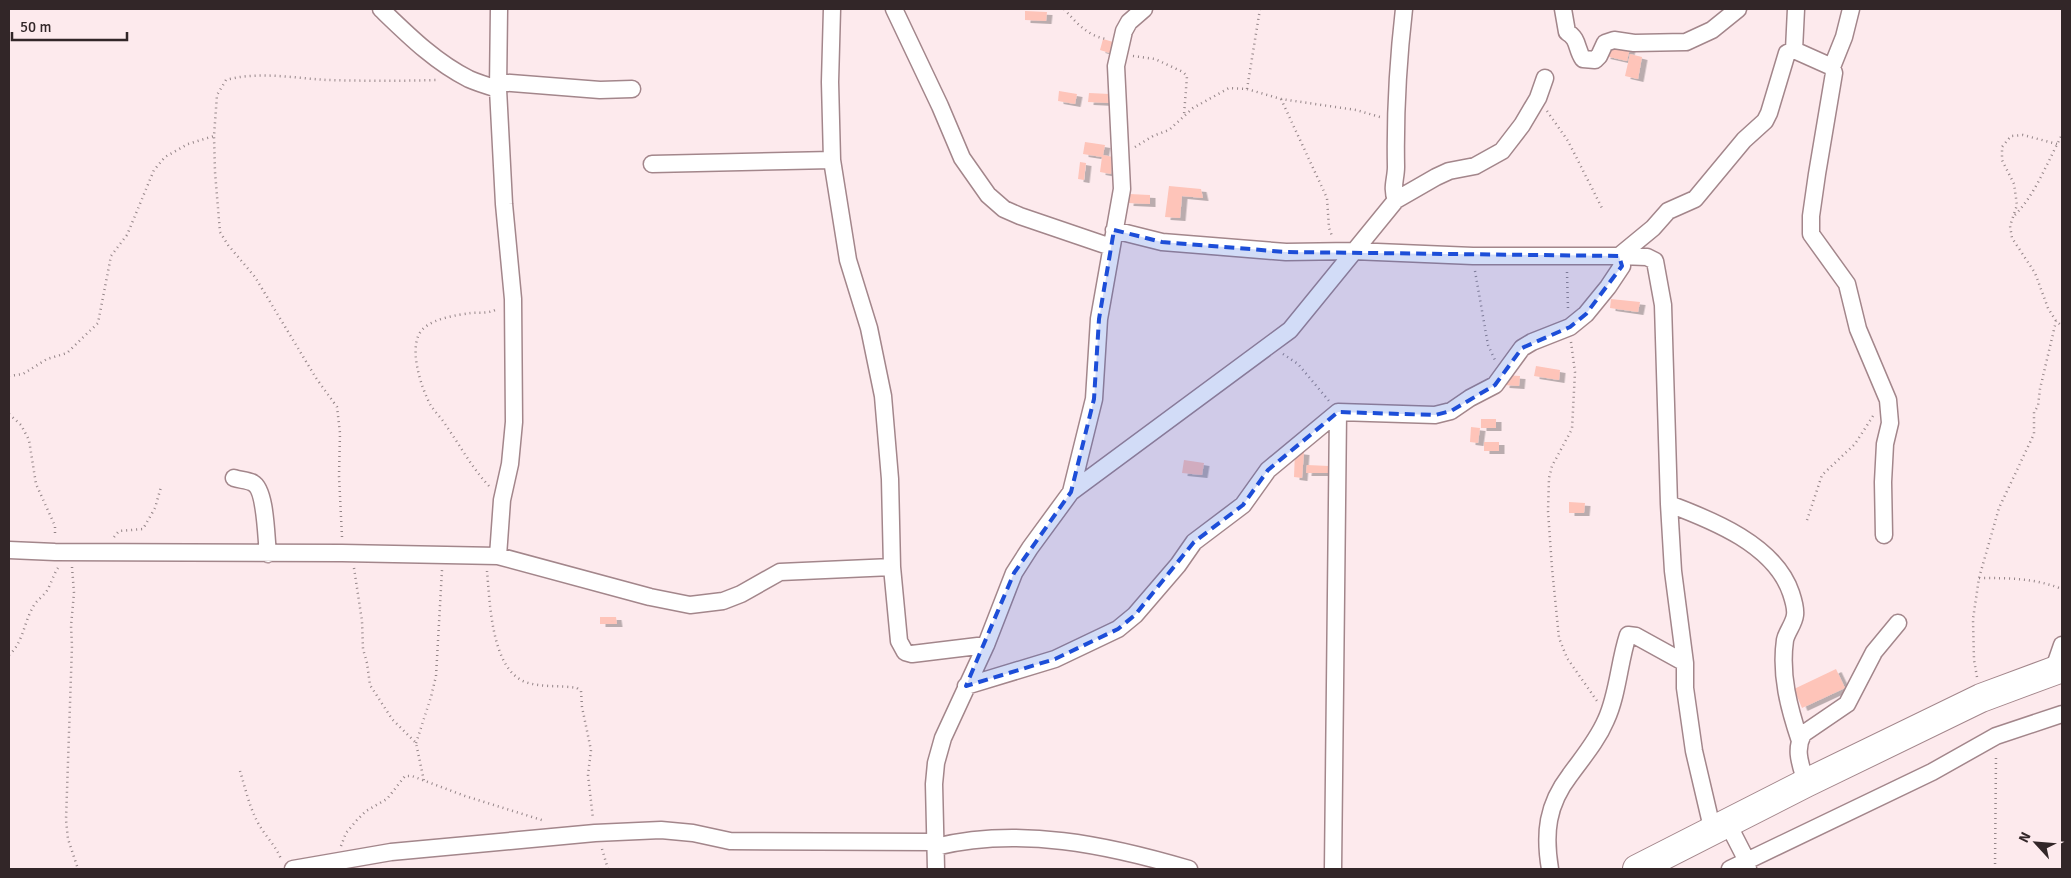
<svg xmlns="http://www.w3.org/2000/svg" width="2071" height="878" viewBox="0 0 2071 878" font-family="Signika,sans-serif">
  <style>
    .building { fill: #fec4b9; filter: url(#shadow) }
    .lines { fill: none; stroke-linecap: round; stroke-linejoin: round }
    .street-casing { stroke: #a3868b; stroke-width: 19 }
    .highway-casing { stroke: #a3868b; stroke-width: 30 }
    .path { stroke: #948588; stroke-width: 2.5; stroke-dasharray: 1 4; stroke-linecap: butt }
    .street { stroke: #fff; stroke-width: 16 }
    .highway { stroke: #fff; stroke-width: 28 }
    .marked { fill: #1d4ed8; fill-opacity: 0.2; stroke: #1d4ed8; stroke-width: 4; stroke-dasharray: 10 6; stroke-linejoin: round }
  </style>
  <defs>
    <filter id="shadow"><feDropShadow dx="5.5" dy="3" stdDeviation="0" flood-color="#0004"/></filter>
  </defs>
  <rect width="100%" height="100%" fill="#fdeaed"/>
  <path class="building" d="M 1025,11 L 1047,12 L 1046,21 L 1025,20 Z
    M 1103,39 L 1120,44 L 1116,55 L 1100,50 Z
    M 1608,43 L 1630,48 L 1627,61 L 1605,56 Z
    M 1630,54 L 1642,57 L 1638,79 L 1625,76 Z
    M 1059,91 L 1077,94 L 1075,104 L 1058,101 Z
    M 1089,93 L 1110,94 L 1109,103 L 1088,102 Z
    M 1085,142 L 1105,145 L 1103,155 L 1113,157 L 1111,174 L 1100,172 L 1102,157 L 1083,154 Z
    M 1080,162 L 1086,163 L 1084,180 L 1078,179 Z
    M 1169,186 L 1201,189 L 1203,198 L 1182,196 L 1180,218 L 1165,217 Z
    M 1129,194 L 1150,195 L 1150,204 L 1128,203 Z
    M 1611,299 L 1640,302 L 1638,312 L 1610,308 Z
    M 1536,366 L 1560,370 L 1559,380 L 1534,376 Z
    M 1505,375 L 1520,376 L 1519,386 L 1504,385 Z
    M 1481,419 L 1496,419 L 1496,428 L 1481,428 Z
    M 1471,427 L 1480,428 L 1478,443 L 1470,442 Z
    M 1484,442 L 1499,442 L 1499,451 L 1484,451 Z
    M 1295,451 L 1304,452 L 1302,478 L 1294,477 Z
    M 1184,460 L 1204,463 L 1202,475 L 1182,473 Z
    M 1307,465 L 1329,466 L 1329,473 L 1306,473 Z
    M 1569,502 L 1585,503 L 1584,513 L 1569,513 Z
    M 600,617 L 616,617 L 617,624 L 600,624 Z
    M 1836,669 L 1845,688 L 1802,708 L 1794,689 Z"/>
  <g class="lines">
    <g class="street-casing">
      <path id="street" d="M 381,9 C 408,35 435,62 469,79 C 478,83 488,86 498,89
        M 832,9 L 830,82 L 832,160 L 848,260 L 869,328 L 883,396 L 890,479 L 892,567 L 899,641 L 905,652 L 912,654 L 986,645
        M 894,9 L 940,106 L 962,158 L 988,195 L 1004,209 L 1020,216 L 1111,247
        M 1563,9 L 1567,32 C 1579,39 1576,49 1583,59 L 1595,60 L 1599,56 L 1605,43 L 1614,40 L 1634,43 L 1686,42 L 1712,30 L 1738,9
        M 1794,50 L 1832,67 L 1834,73 L 1817,174 L 1811,216 L 1811,234 L 1847,284 L 1858,329 L 1888,400 L 1890,423 L 1885,444 L 1883,482 L 1884,535
        M 1832,67 L 1844,37 L 1851,9
        M 498,82 L 600,90 L 632,89
        M 652,164 L 832,160
        M 1396,200 L 1436,177 L 1449,171 L 1475,166 L 1502,151 L 1522,125 L 1538,98 L 1545,78
        M 1114,230 L 1162,242 L 1286,252 L 1353,251 L 1473,256 L 1619,256 L 1647,257 L 1655,261 L 1663,305 L 1669,504 L 1673,571 L 1685,663 L 1685,688 L 1694,751 L 1713,832
        M 234,478 C 240,480 248,480 253,483 C 266,490 266,538 268,554
        M 1071,492 L 1094,399 L 1099,319 L 1122,189 L 1116,66 L 1124,31 L 1129,22 L 1144,9
        M 1669,504 C 1712,520 1775,545 1791,593 C 1793,599 1796,608 1795,615 C 1794,624 1787,631 1785,640 C 1780,675 1789,708 1800,741
        M 9,550 L 55,552 L 342,553 L 498,556 L 650,597 L 690,605 L 723,601 L 741,594 L 780,572 L 892,567
        M 498,556 L 502,500 L 510,464 L 514,422 L 513,299 L 504,204 L 498,89 L 499,9
        M 2053,671 L 2062,645
        M 966,686 L 1055,659 L 1118,629 L 1135,615 L 1178,565 L 1194,542 L 1243,505 L 1268,470 L 1338,412 L 1435,415 L 1451,411 L 1470,398 L 1495,385 L 1522,348 L 1532,342 L 1570,327 L 1586,314 L 1608,287 L 1622,266 L 1619,256 L 1653,228 L 1668,211 L 1695,199 L 1744,140 L 1765,121 L 1769,113 L 1787,53 L 1794,50 L 1796,9
        M 1806,783 C 1801,765 1794,751 1803,734 L 1847,704 L 1874,652 L 1898,623
        M 1728,824 L 1747,861 L 1748,869
        M 935,847 C 1019,826 1108,845 1189,869
        M 293,869 L 391,852 L 595,833 L 661,830 L 693,833 L 730,841 L 934,842
        M 936,869 L 934,784 L 936,763 L 943,738 L 986,645 L 1014,573 L 1030,548 L 1071,492 L 1290,330 L 1396,200 C 1391,188 1396,179 1396,167 C 1395,114 1398,61 1404,9
        M 1333,869 L 1338,412
        M 1550,869 C 1544,833 1547,805 1570,775 C 1583,757 1597,741 1606,720 C 1618,694 1619,662 1628,635 L 1636,636 L 1685,663
        M 1730,869 L 1932,772 L 1996,736 L 2062,714"/>
    </g>
    <g class="highway-casing">
      <path id="highway" d="M 1637,869 L 1806,783 L 1981,698 L 2062,668"/>
    </g>
    <path class="path" d="M 1064,9 C 1077,23 1086,35 1106,39
      M 1133,56 L 1155,59 L 1183,72 L 1187,76 L 1184,115
      M 1247,89 L 1260,9
      M 1281,99 L 1327,198 L 1329,228 L 1332,236
      M 1547,111 L 1568,141 L 1603,210
      M 2057,144 L 2023,135 L 2011,136 L 2002,147 L 2002,160 L 2014,184 L 2017,205 L 2010,226 L 2012,238 L 2035,273 L 2048,308 L 2056,321 L 2062,326
      M 1135,147 L 1153,136 L 1169,130 L 1193,108 L 1229,88 L 1247,89 L 1281,99 L 1356,110 L 1380,117
      M 2015,215 C 2037,192 2047,162 2062,135
      M 1475,271 L 1488,345 L 1495,360
      M 1567,272 L 1568,309
      M 1571,342 L 1575,372 L 1572,429 L 1552,466 L 1549,478 L 1548,511 L 1552,568 L 1559,638 L 1567,658 L 1597,701
      M 1283,354 L 1298,364 L 1329,401
      M 9,376 L 23,374 L 47,359 L 67,353 L 98,323 L 111,256 L 127,235 L 154,170 L 165,157 L 188,144 L 214,136
      M 9,414 L 21,425 L 29,440 L 36,484 L 55,526 L 55,536
      M 489,486 C 472,468 461,447 447,427 C 443,420 436,413 431,406 C 421,388 406,343 424,328 C 435,318 457,315 471,313 C 481,312 488,314 497,309
      M 1807,520 L 1822,475 L 1855,444 L 1873,416
      M 114,537 L 119,531 L 143,529 L 155,508 L 161,487
      M 342,537 L 339,476 L 340,433 L 337,407 L 316,378 L 255,277 L 228,245 L 220,232 L 215,172 L 214,136 L 217,95 L 226,80 C 258,71 294,78 327,80 C 364,81 401,81 439,80
      M 72,567 L 74,593 L 71,626 L 72,646 L 66,820 L 68,839 L 78,869
      M 354,568 L 362,621 L 363,649 L 367,663 L 370,685 L 392,719 L 416,743 L 424,781
      M 487,571 C 490,602 491,666 523,681 C 539,688 561,685 577,688 L 581,691 L 582,707 L 591,750 L 588,775 L 593,819
      M 1979,578 C 2009,578 2034,578 2062,589
      M 9,655 C 23,643 24,622 33,607 C 36,601 42,597 46,592 C 51,585 53,575 58,568
      M 1977,677 L 1974,660 L 1973,619 L 1979,578 L 1999,508 L 2034,434 L 2034,412 L 2038,406 L 2040,389 L 2056,321
      M 416,743 L 431,697 L 436,676 L 442,570
      M 240,771 C 245,787 249,805 256,819 C 263,834 275,844 281,859
      M 341,846 L 346,833 L 357,820 L 366,811 L 387,799 L 405,776 L 412,776 L 465,796 L 545,821
      M 602,849 L 608,869
      M 1995,869 L 1996,755"/>
    <use href="#street" class="street"/>
    <use href="#highway" class="highway"/>
  </g>
  <path class="marked" d="M 1114,230 L 1162,242 L 1286,252 L 1619,256 L 1622,266 L 1586,314 L 1570,327 L 1522,348 L 1495,385 L 1451,411 L 1435,415 L 1338,412 L 1268,470 L 1243,505 L 1194,542 L 1135,615 L 1118,629 L 1055,659 L 966,686 L 1014,573 L 1071,492 L 1094,399 L 1099,319 Z"/>
  <rect width="2071" height="878" fill="none" stroke="#322628" stroke-width="20"/>
  <g transform="translate(2036 843) rotate(296)" stroke="#fdeaed" stroke-width="4" paint-order="stroke">
  <path d="M0-4L9 19L0 12L-9 19Z" fill="#322628"/>
  <text y="-8" font-size="14" font-weight="bold" text-anchor="middle" fill="#322628">N</text>
  </g>
  <path d="M12 32v8h115v-8" fill="none" stroke="#322628" stroke-width="2.5"/>
  <text x="20" y="32" font-size="15" fill="#322628" stroke="#fdeaed" stroke-width="4" paint-order="stroke">50 m</text>
</svg>
